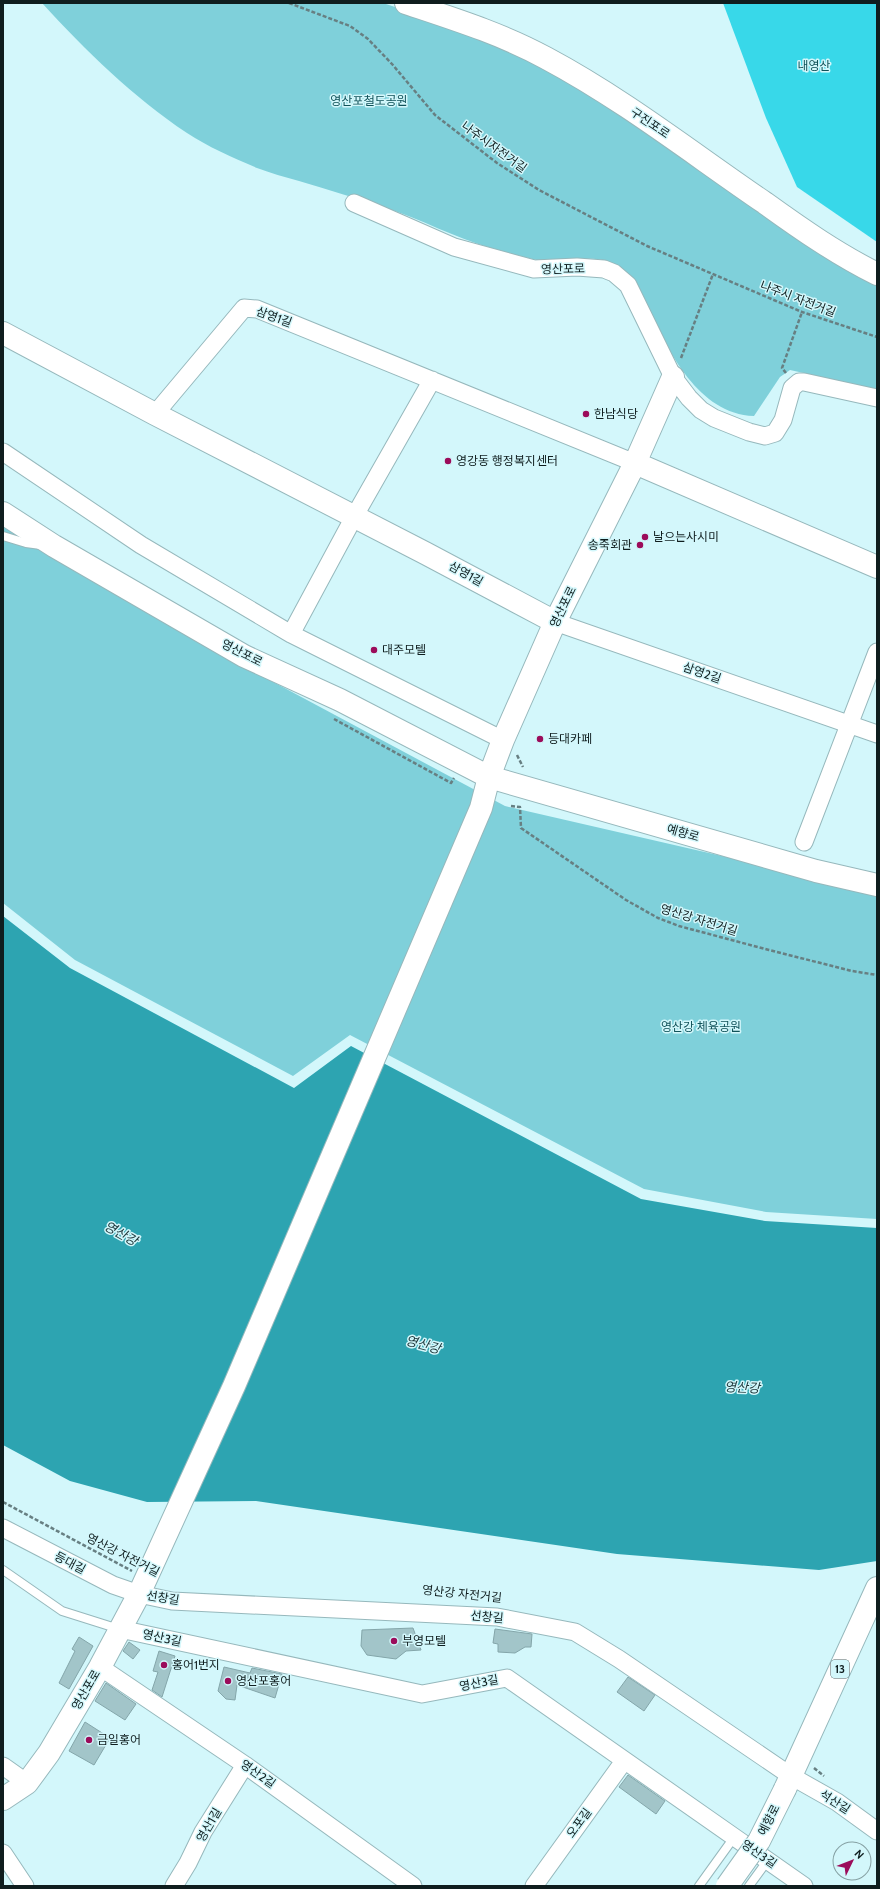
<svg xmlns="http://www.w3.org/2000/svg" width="880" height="1889" viewBox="0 0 880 1889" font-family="Cabin,'Noto Sans KR',sans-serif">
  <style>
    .green { fill: #7fd0da }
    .forest { fill: #38d8e9 }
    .water { fill: #2da4b1 }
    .building { fill: #a2c5c9; stroke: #84a6aa }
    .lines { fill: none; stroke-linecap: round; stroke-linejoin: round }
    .lane-casing { stroke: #96b8bc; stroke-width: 10 }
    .street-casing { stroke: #96b8bc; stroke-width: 19 }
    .secondary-casing { stroke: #96b8bc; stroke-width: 24 }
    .primary-casing { stroke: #96b8bc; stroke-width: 24 }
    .path { stroke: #677f82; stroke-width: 2.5; stroke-dasharray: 4 2; stroke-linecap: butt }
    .lane { stroke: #fff; stroke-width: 8 }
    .street { stroke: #fff; stroke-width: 17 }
    .secondary { stroke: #fff; stroke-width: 22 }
    .primary { stroke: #fff; stroke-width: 22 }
    .primary-bridge-casing { stroke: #96b8bc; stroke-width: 24; stroke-linecap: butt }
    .primary-bridge { stroke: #fff; stroke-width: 22 }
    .poi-dot { fill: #9b0b5a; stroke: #d3f7fb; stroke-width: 1.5 }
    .labels { text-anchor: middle; stroke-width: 3; stroke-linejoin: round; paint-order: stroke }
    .shield { fill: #d3f7fb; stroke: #4a5e60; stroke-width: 1 }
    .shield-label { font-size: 11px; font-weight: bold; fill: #0f1d1e }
    .park-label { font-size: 12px; fill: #105259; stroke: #d3f7fb }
    .street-label { font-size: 12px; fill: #0f1d1e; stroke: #d3f7fb }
    .poi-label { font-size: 12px; fill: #0f1d1e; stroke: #d3f7fb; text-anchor: start }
    .water-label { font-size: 13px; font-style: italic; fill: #1e373a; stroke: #d3f7fb }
  </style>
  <rect width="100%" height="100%" fill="#d3f7fb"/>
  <path class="green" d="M 42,3 L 383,3 L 452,26 L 506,48 L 557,76 L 663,142 L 877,281 L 877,389 L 790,370 L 780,377 L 754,416 C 698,414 669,351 647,308 C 639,292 632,272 614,264 C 589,253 574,263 550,262 C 536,261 506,252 491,248 C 455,238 421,219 386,208 C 357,198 328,190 299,181 C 285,177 270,173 257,168 C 234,158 208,147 187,133 C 133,97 86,51 42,3 Z
    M 3,522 L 264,677 L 505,806 L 735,859 L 814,881 L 877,895 L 877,1219 L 766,1212 L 644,1189 L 350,1035 L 293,1076 L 75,960 L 3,903 Z"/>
  <path class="forest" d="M 723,3 L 877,3 L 877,242 L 797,187 L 766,118 Z"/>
  <path class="water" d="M 3,916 L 70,968 L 294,1088 L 351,1046 L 641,1199 L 765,1221 L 877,1228 L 877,1561 L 819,1570 L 617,1554 L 256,1501 L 147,1502 L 70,1481 L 3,1445 Z"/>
  <path class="building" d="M 413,1628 L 421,1650 L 406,1651 L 396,1659 L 367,1655 L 361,1646 L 362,1630 Z
    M 495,1629 L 532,1634 L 531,1647 L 525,1647 L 515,1653 L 498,1652 L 498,1644 L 493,1643 Z
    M 79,1637 L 93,1646 L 69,1689 L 59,1683 L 75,1651 L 72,1649 Z
    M 129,1642 L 140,1650 L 133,1659 L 123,1651 Z
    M 159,1651 L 175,1656 L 162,1697 L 152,1690 L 158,1672 L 153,1671 Z
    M 224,1667 L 250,1673 L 252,1668 L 282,1674 L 275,1698 L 237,1685 L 235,1700 L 226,1699 L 218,1691 Z
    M 628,1677 L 655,1695 L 644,1711 L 617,1692 Z
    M 106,1683 L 136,1704 L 125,1720 L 95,1701 Z
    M 85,1722 L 110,1738 L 94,1765 L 69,1751 Z
    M 628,1775 L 665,1801 L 656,1814 L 619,1787 Z"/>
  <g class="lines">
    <g class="lane-casing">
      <path id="lane" d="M 3,536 L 26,543 L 41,545
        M 3,1570 L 62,1611 L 119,1629
        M 699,1886 L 735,1836
        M 749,1886 L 768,1860"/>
    </g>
    <g class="street-casing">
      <path id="street" d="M 354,203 L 454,247 L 534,269 L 577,267 L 604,269 L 614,273 L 628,285 L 673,377 L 689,398 L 701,410 L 714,418 L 749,432 L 765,436 L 775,433 L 783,420 L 792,388 L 799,382 L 804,382 L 877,398
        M 155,414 L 244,308 L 257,309 L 635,463
        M 3,452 L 141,545 L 291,634 L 503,740
        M 555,622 L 877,734
        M 291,634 L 354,517 L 432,380
        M 804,842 L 877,652
        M 3,1528 L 113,1585 L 139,1594 L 172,1601 L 497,1617 L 575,1632 L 619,1659 L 791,1776 L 837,1802 L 877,1831
        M 120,1629 L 422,1694 L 507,1678 L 804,1886
        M 100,1667 L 245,1765 L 413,1886
        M 3,1766 L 27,1783
        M 3,1853 L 25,1886
        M 174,1886 L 188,1863 L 203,1832 L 245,1765
        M 534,1886 L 624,1761"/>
    </g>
    <g class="secondary-casing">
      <path id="secondary" d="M 406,3 C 454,19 502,34 546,58 C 623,99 693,154 765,203 C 801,229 837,254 877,274
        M 3,333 L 155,414 L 425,553 L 555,622
        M 635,463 L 877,567
        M 3,513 L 54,546 L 244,656 L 340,700 L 489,777 L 816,871 L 877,885
        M 3,1799 L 27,1783 L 49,1753 L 100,1667 L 139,1594 L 234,1386 L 481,808 L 489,777 L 503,740 L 555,622 L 635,463 L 673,377"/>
    </g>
    <g class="primary-casing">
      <path id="primary" d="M 785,1789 L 877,1588"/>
    </g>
    <path class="path" d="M 289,3 L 350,26 L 368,39 L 392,64 L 435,115 L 497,163 L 539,190 L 647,246 L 802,312 L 877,337
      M 681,358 L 713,274
      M 786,373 L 782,368 L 802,312
      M 334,719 L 451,783 L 454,778
      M 517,755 L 523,767
      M 511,806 L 520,807 L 521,828 L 626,900 L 658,918 L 679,926 L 769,950 L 852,971 L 877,975
      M 3,1502 L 132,1571
      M 814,1768 L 824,1776"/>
    <use href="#lane" class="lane"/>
    <use href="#street" class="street"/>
    <use href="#secondary" class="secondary"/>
    <use href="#primary" class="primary"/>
    <g class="primary-bridge-casing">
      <path id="primary-bridge" d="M 727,1886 L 759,1841 L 785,1789"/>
    </g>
    <use href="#primary-bridge" class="primary-bridge"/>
  </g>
  <g class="poi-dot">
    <circle cx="586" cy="414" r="4"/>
    <circle cx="448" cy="461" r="4"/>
    <circle cx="645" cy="537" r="4"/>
    <circle cx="640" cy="545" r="4"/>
    <circle cx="374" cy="650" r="4"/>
    <circle cx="540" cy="739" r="4"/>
    <circle cx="394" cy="1641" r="4"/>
    <circle cx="164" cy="1665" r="4"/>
    <circle cx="228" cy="1681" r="4"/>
    <circle cx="89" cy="1740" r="4"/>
  </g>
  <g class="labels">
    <rect class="shield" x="831" y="1660" width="18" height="18" rx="3"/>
    <g class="shield-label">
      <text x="840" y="1673">13</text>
    </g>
    <g class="park-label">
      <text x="814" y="70">내영산</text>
      <text x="369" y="105">영산포철도공원</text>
      <text x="701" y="1031">영산강 체육공원</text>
    </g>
    <g class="street-label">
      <text transform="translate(650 123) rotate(34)" y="4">구진포로</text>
      <text transform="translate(494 147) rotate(36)" y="4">나주시자전거길</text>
      <text transform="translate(563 269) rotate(-1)" y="4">영산포로</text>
      <text transform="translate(798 299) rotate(21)" y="4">나주시 자전거길</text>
      <text transform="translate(274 317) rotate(20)" y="4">삼영1길</text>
      <text transform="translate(466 574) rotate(29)" y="4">삼영1길</text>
      <text transform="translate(563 607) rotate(-64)" y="4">영산포로</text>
      <text transform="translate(242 653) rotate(27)" y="4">영산포로</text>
      <text transform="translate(702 673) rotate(19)" y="4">삼영2길</text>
      <text transform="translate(683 833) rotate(16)" y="4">예향로</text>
      <text transform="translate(699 920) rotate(17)" y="4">영산강 자전거길</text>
      <text transform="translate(123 1555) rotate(27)" y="4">영산강 자전거길</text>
      <text transform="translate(70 1563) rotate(28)" y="4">등대길</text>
      <text transform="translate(462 1594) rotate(6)" y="4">영산강 자전거길</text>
      <text transform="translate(163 1598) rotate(9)" y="4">선창길</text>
      <text transform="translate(487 1617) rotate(5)" y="4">선창길</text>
      <text transform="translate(162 1638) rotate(12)" y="4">영산3길</text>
      <text transform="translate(479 1683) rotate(-11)" y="4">영산3길</text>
      <text transform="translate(86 1690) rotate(-60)" y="4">영산포로</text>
      <text transform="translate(258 1774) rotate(35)" y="4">영산2길</text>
      <text transform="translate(835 1802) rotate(32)" y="4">석산길</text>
      <text transform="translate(769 1820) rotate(-63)" y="4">예향로</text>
      <text transform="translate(579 1823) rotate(-54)" y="4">오포길</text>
      <text transform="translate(209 1825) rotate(-60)" y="4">영산1길</text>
      <text transform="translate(759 1854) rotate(35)" y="4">영산3길</text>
    </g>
    <g class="poi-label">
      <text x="594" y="418">한남식당</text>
      <text x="456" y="465">영강동 행정복지센터</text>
      <text x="653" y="541">날으는사시미</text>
      <text x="632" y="549" text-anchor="end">송죽회관</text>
      <text x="382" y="654">대주모텔</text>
      <text x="548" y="743">등대카페</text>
      <text x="402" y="1645">부영모텔</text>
      <text x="172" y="1669">홍어1번지</text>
      <text x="236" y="1685">영산포홍어</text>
      <text x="97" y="1744">금일홍어</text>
    </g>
    <g class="water-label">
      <text transform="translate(121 1233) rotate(29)" y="5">영산강</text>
      <text transform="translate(423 1344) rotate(15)" y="5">영산강</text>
      <text transform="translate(742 1387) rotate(2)" y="5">영산강</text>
    </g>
  </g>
  <rect width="880" height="1889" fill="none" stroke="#0f1d1e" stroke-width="8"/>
  <g transform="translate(852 1861) rotate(47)"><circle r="19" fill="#d3f7fb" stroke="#85a0a3"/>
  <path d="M0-3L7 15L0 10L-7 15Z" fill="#9b0b5a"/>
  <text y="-6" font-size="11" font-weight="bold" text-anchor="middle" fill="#0f1d1e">N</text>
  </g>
</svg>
